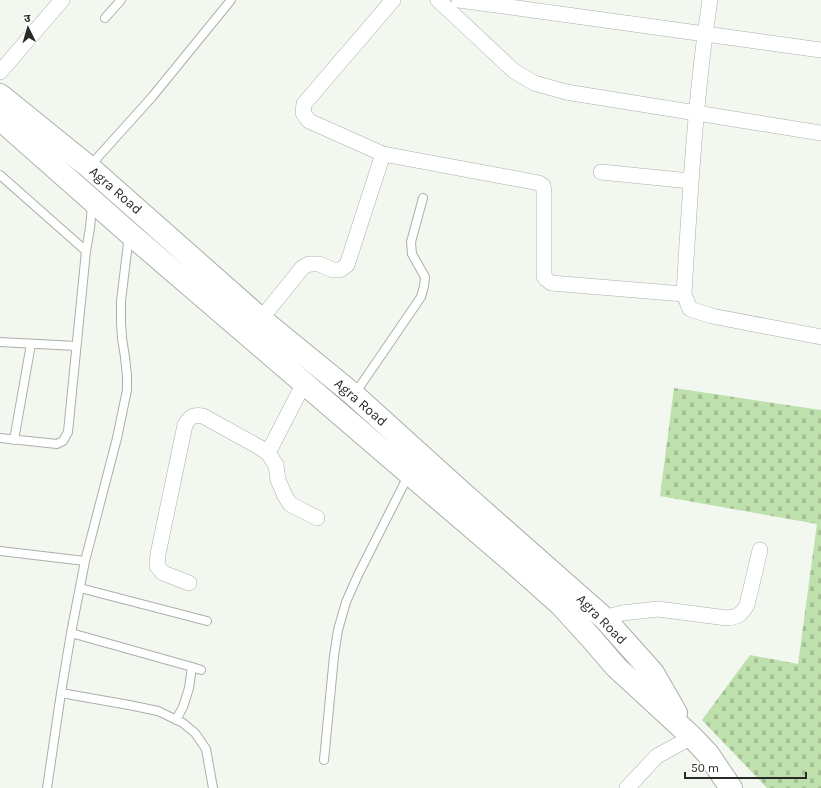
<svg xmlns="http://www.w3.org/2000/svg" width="821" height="788" viewBox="0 0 821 788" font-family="Karla,'Noto Sans Devanagari',sans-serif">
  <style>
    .cemetery { fill: url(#cemetery-stones) }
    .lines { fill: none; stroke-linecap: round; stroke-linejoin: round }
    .lane-casing { stroke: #abafa9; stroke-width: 10 }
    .street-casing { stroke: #abafa9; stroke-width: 16 }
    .highway-casing { stroke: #abafa9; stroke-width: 24 }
    .lane { stroke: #fff; stroke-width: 8 }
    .street { stroke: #fff; stroke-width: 15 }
    .highway { stroke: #fff; stroke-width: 22 }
    .labels { text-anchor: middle; stroke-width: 3; stroke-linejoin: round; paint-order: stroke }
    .street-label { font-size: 14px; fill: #2a2b29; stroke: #fff }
  </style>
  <defs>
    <pattern id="cemetery-stones" width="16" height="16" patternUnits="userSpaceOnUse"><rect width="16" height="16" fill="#bde0ac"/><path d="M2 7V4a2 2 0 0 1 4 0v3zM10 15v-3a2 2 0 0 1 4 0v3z" fill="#a3c094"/></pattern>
  </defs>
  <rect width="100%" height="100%" fill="#f2f7f0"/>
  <path class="cemetery" d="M 674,388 L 821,410 L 821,788 L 767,788 L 702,720 L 750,655 L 798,664 L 817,524 L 660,496 Z"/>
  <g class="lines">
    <g class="lane-casing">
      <path id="lane" d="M 105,18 L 121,0
        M 89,167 L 152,97 L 231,0
        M 0,175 L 86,251
        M 0,342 L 76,346
        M 354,395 L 421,297 L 424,286 L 425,277 L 412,254 L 411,242 L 423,198
        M 0,438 L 57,444 L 63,441 L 68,432 L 86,251 L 90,228 L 92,205
        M 14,440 L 31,344
        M 0,551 L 85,561
        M 80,588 L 207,621
        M 71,633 L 192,667 L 201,670
        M 61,693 L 129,705 L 158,711 L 183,723 L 195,733 L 206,749 L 213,788
        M 176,720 L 183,707 L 189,688 L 192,667
        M 324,760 L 334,656 L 338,630 L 346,602 L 358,575 L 409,474
        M 47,788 L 61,693 L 71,633 L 85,561 L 117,438 L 127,390 L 127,376 L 125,357 L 122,338 L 121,322 L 121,301 L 129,235"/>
    </g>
    <g class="street-casing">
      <path id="street" d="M 438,0 L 514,71 L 534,83 L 566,92 L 821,133
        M 459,0 L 821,50
        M 710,0 C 695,97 690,196 684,294 L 690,309 L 712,316 L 821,337
        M 0,72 L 62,0
        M 383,154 L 309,121 L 303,113 L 304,104 L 393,0
        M 601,172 L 690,181
        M 261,319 L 302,268 L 309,264 L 319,264 L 333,270 L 340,270 L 347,265 L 383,154 L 539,183 L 543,186 L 544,191 L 544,276 L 546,279 L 551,283 L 684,294
        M 268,453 L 304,383
        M 189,583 L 163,573 L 157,566 L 158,554 L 185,425 C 190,417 193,414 203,416 L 259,447 L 268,453 L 276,465 L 278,480 L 285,496 L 290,504 L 317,518
        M 604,618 L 622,613 L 658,609 L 727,618 C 738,617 741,615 747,605 L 760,550
        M 627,788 L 657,756 L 692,737"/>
    </g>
    <g class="highway-casing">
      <path id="highway" d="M 0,95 L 89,167 L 261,319 L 354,395 L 460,491 L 604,618 L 653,673 L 676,713
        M 0,119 L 129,233 L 517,566 L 561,605 L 591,638 L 616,667 L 692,737 L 708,754 L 731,788"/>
    </g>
    <use href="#lane" class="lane"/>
    <use href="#street" class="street"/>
    <use href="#highway" class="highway"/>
  </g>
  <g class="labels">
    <g class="street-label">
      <text transform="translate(116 190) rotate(41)" y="5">Agra Road</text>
      <text transform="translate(361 402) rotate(41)" y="5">Agra Road</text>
      <text transform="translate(602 619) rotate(45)" y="5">Agra Road</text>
    </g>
  </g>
  <g transform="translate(28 28) rotate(355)" stroke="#ffffff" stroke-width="3" paint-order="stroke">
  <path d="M0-3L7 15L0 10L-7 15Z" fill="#2a2b29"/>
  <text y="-6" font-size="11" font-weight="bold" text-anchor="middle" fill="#2a2b29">उ</text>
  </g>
  <path d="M685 772v6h121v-6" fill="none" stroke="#2a2b29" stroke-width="2"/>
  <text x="691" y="772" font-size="12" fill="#2a2b29" stroke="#ffffff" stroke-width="3" paint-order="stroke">50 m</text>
</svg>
